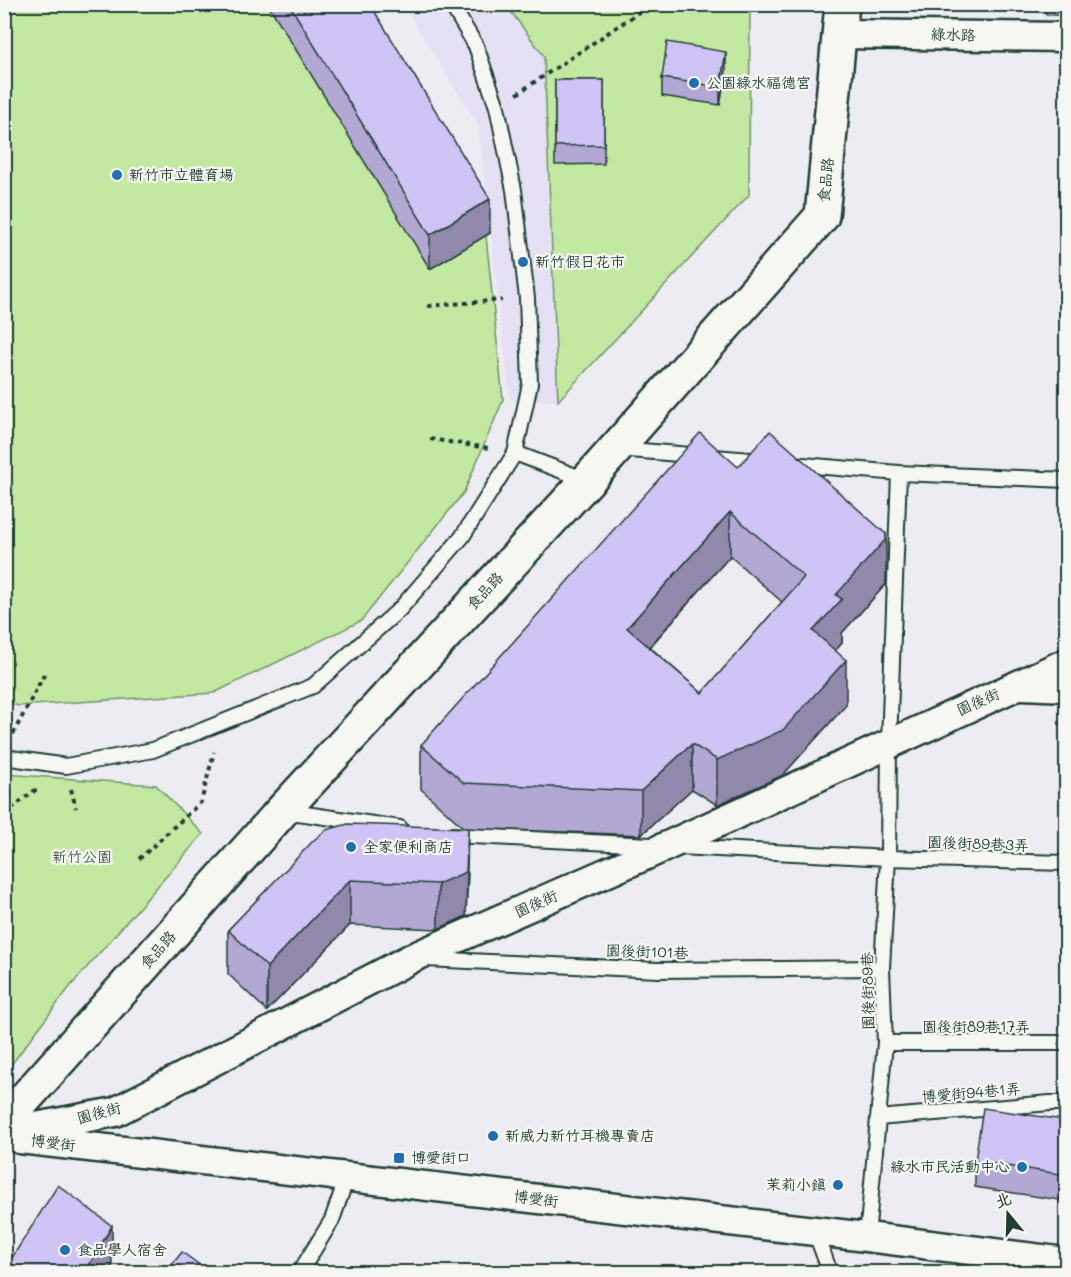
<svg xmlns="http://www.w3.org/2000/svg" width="1071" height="1277" viewBox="0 0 1071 1277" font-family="Mali,'LXGW WenKai TC',sans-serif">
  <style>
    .built { fill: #e5e0f4 }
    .green { fill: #c2e8a2; stroke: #70926b; stroke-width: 1.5 }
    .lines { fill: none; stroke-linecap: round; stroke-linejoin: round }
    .lane-casing { stroke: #1f3d34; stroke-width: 18 }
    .street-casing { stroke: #1f3d34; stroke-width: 33 }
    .secondary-casing { stroke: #1f3d34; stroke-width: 38 }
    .path { stroke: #1f3d34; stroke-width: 4; stroke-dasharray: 4.5 4.5; stroke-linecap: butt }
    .lane { stroke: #f6f6f2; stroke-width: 14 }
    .street { stroke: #f6f6f2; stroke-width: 28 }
    .secondary { stroke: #f6f6f2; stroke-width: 33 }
    .wall { fill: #b3a8d3; stroke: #1f3d34; stroke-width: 1.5; fill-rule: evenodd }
    .shaded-wall { fill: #9288ac; stroke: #1f3d34; stroke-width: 1.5 }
    .building { fill: #d0c3f5; stroke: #1f3d34; stroke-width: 1.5; fill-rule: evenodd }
    .poi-dot { fill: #1f6fb2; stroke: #f6f6f2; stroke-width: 2 }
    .labels { text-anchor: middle; stroke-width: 4.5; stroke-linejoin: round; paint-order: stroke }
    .street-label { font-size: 15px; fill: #1f3d34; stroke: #f6f6f2 }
    .poi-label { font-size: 15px; fill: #1f3d34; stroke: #f6f6f2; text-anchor: start }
    .park-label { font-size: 15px; fill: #405f4a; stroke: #f6f6f2 }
  </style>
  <rect width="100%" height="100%" fill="#eeecf3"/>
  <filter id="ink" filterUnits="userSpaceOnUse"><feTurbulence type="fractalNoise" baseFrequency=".0167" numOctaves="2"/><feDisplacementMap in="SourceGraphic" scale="12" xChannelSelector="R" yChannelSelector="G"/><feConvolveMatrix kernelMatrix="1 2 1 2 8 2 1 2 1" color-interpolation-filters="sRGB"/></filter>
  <g filter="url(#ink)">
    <path class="built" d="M 403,5 L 506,5 L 544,55 L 558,401 L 510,400 L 478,125 Z"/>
    <path class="green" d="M 5,5 L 365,5 L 490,233 L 486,236 L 503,400 L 464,492 L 361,621 L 214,693 L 18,706 L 5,701 Z
      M 506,5 L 750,5 L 749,195 L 558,401 L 544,56 Z
      M 5,774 L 156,785 L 203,834 L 69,988 L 5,1073 Z"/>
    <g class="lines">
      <g class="lane-casing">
        <path id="lane" d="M 618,449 L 763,461
          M 515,453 L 586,480
          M 791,464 L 899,473 L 1066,480
          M 4,757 L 66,766 L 153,750 L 313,686 L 400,609 L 462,537 L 515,453 L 530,384 L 527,298 L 514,190 L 497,107 L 476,46 L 451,4
          M 285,811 L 400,828
          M 451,835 L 651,845
          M 679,847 L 888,858 L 1066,863
          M 425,959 L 658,970 L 882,968
          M 885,1043 L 1066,1043
          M 878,1118 L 1050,1103 L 1066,1103
          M 815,1231 L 830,1272
          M 867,1237 L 885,1043 L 882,968 L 888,858 L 889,743 L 899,473
          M 300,1272 L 332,1220 L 347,1177"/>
      </g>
      <g class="street-casing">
        <path id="street" d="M 840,34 L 1066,37
          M 1023,685 L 1066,687
          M 4,1133 L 115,1112 L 412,958 L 667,846 L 1066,663
          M 20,1139 L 867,1237 L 1066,1262"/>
      </g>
      <g class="secondary-casing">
        <path id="secondary" d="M 4,1122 L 282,811 L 588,480 L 822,216 L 842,4"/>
      </g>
      <path class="path" d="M 517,94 L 651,4
        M 428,306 L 502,300
        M 430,439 L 488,448
        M 13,734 L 45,673
        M 71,789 L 76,808
        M 4,814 L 38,788
        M 139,859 L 201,802 L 214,752"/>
      <use href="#lane" class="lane"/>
      <use href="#street" class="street"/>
      <use href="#secondary" class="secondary"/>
    </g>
    <path class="wall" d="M 268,4 L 370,4 L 490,233 L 430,269 Z
      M 1045,4 L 1066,4 L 1066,15 L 1046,15 Z
      M 726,70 L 720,105 L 662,96 L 662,78 Z
      M 555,80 L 604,80 L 604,164 L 555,165 Z
      M 738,467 L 886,584 L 842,633 L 842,643 L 835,651 L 846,705 L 783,775 L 717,805 L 692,789 L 641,835 L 464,828 L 421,789 L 421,745 ZM 730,556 L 782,602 L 702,693 L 650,647 Z
      M 326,830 L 468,873 L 466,916 L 438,929 L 350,925 L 267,1011 L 228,974 L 228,930 Z
      M 1066,1096 L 1066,1201 L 975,1187 L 975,1161 L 1063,1120 Z
      M 6,1267 L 112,1270 L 111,1272 L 6,1272 Z"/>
    <path class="shaded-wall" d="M 726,52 L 726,70 L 720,105 L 720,87 Z
      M 490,199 L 490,233 L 430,269 L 430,235 Z
      M 730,512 L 730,556 L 627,672 L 627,628 Z
      M 886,534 L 886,584 L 842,633 L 842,643 L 813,676 L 813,631 L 836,595 Z
      M 846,660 L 846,705 L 783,775 L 717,805 L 717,760 Z
      M 692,744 L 692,789 L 641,835 L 641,791 Z
      M 468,828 L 466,916 L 438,929 L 438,884 Z
      M 350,880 L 350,925 L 267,1011 L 267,967 Z
      M 112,1226 L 112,1270 L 111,1272 L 85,1272 Z"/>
    <path class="building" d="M 289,4 L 370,4 L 490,199 L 430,235 Z
      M 667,42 L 726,52 L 720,87 L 662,78 Z
      M 555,80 L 604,80 L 604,145 L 555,146 Z
      M 770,431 L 886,534 L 886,539 L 836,595 L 842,599 L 813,631 L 846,660 L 783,730 L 717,760 L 692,744 L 641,791 L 464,783 L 421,745 L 700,433 L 738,467 ZM 730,512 L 804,577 L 702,693 L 627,628 Z
      M 348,824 L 468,828 L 466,872 L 438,884 L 350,880 L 267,967 L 228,930 L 314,840 L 326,830 Z
      M 1066,1096 L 1066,1175 L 975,1161 L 983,1108 L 1063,1120 Z
      M 58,1185 L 112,1226 L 85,1272 L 14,1272 L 6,1267 Z
      M 182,1252 L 209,1272 L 166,1272 Z"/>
  </g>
  <g class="poi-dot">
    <circle cx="694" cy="83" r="6"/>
    <circle cx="117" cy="175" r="6"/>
    <circle cx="523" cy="262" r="6"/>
    <circle cx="351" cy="847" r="6"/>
    <circle cx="493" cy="1136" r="6"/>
    <rect x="393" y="1152" width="12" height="12" rx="3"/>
    <circle cx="1022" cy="1167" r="6"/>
    <circle cx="838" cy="1185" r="6"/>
    <circle cx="65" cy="1250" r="6"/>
  </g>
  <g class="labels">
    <g class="street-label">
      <text transform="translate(953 35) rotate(1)" y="5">綠水路</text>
      <text transform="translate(826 180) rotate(-84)" y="5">食品路</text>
      <text transform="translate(485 591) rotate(-47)" y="5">食品路</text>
      <text transform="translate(978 702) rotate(-24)" y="5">園後街</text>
      <text transform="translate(978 844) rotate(2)" y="5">園後街89巷3弄</text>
      <text transform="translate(536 904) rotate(-24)" y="5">園後街</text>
      <text transform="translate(158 950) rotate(-48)" y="5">食品路</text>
      <text transform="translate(647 952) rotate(2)" y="5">園後街101巷</text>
      <text transform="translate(868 991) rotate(-91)" y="5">園後街89巷</text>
      <text x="976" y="1032">園後街89巷17弄</text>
      <text transform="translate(971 1093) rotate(-5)" y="5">博愛街94巷1弄</text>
      <text transform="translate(99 1113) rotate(-15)" y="5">園後街</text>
      <text transform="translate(53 1143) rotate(7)" y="5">博愛街</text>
      <text transform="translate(536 1199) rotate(7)" y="5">博愛街</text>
    </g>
    <g class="poi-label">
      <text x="706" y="88">公園綠水福德宮</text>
      <text x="129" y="180">新竹市立體育場</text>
      <text x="535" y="267">新竹假日花市</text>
      <text x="363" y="852">全家便利商店</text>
      <text x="505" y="1141">新威力新竹耳機專賣店</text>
      <text x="411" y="1163">博愛街口</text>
      <text x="1010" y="1172" text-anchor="end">綠水市民活動中心</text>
      <text x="826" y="1190" text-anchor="end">茉莉小鎮</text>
      <text x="77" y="1255">食品學人宿舍</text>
    </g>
    <g class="park-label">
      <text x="82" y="862">新竹公園</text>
    </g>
  </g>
  <rect width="1071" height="1277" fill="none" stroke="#f6f6f2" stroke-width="24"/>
  <rect x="12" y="12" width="1047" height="1253" fill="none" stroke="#1f3d34" stroke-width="2" filter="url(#ink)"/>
  <g transform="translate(1008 1214) rotate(341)" stroke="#f6f6f2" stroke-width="4.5" paint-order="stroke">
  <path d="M0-4.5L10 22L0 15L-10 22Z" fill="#1f3d34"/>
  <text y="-9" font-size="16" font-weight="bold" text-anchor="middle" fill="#1f3d34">北</text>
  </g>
</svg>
